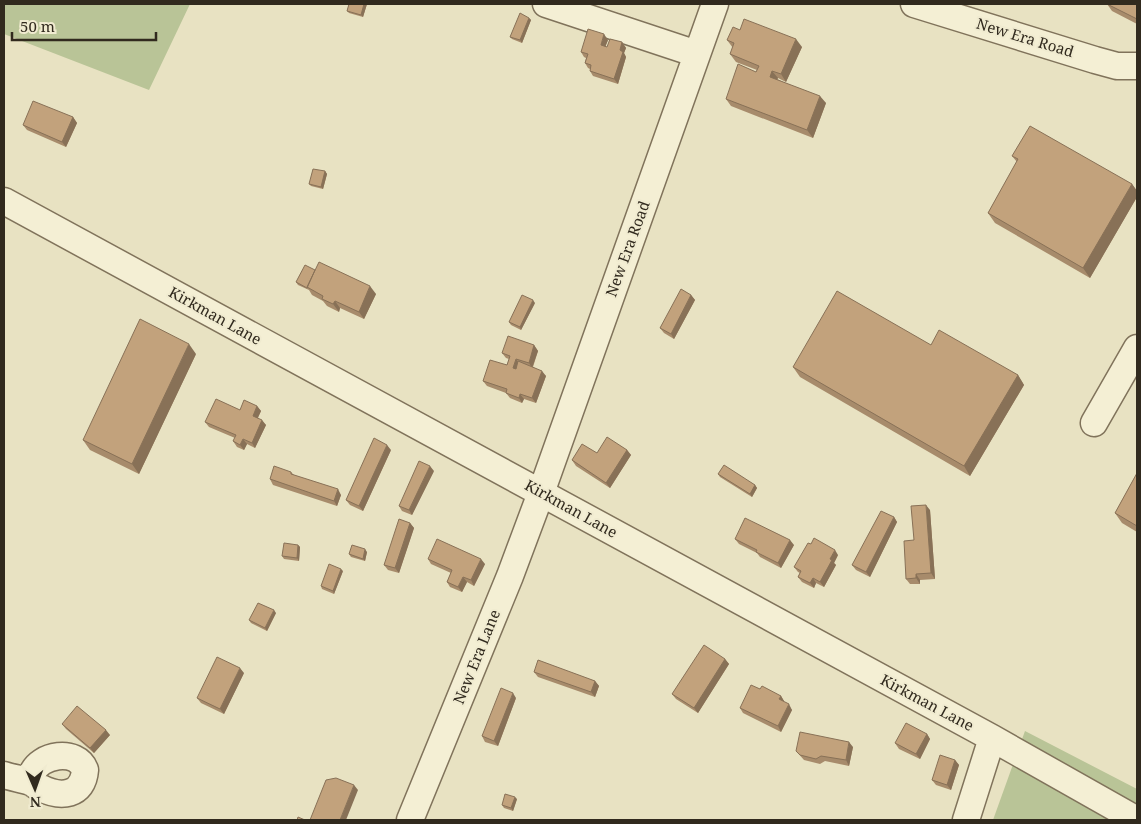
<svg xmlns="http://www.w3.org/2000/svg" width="1141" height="824" viewBox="0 0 1141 824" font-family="'Noto Serif',serif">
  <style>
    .green { fill: #b9c497 }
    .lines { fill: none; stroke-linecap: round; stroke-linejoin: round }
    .minor-casing { stroke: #80735b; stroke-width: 29 }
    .minor { stroke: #f4efd4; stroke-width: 26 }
    .wall { fill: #a78b6b }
    .shaded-wall { fill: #887157 }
    .building { fill: #c2a27c; stroke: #887157 }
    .labels { text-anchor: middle; stroke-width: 4; stroke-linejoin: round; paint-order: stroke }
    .street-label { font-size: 15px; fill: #312a1e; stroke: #f0ebd0 }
  </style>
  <rect width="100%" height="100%" fill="#e8e2c2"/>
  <path class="green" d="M 4,4 L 190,4 L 149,90 L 4,34 Z
    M 1025,731 L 1137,789 L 1137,820 L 993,820 Z"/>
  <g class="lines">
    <g class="minor-casing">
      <path id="minor" d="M 546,4 L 697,54
        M 914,4 L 1095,60 L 1117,66 L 1137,66
        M 4,201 L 992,738 L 1137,820
        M 1094,423 L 1137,348
        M 4,775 C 13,778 22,779 31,782 C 34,784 37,787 41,788 C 61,798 83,796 85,770 C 77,748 39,754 32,774 C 32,777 32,780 32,783
        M 410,820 L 510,576 L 541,493 L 715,4
        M 966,820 L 992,738"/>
    </g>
    <use href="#minor" class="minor"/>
  </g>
  <path class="wall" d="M 349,4 L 367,4 L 363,17 L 349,13 L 347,11 Z
    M 1107,4 L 1137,4 L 1137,24 L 1112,11 Z
    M 529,18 L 531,20 L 522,43 L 512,39 L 510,37 Z
    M 740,30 L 802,47 L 786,82 L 778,78 L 777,79 L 826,103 L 813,138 L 731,106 L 726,99 L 756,72 L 757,70 L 736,62 L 730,54 L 733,48 L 727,40 Z
    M 608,40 L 605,47 L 607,47 L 622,42 L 626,48 L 624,53 L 626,57 L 618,84 L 593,76 L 590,71 L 590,69 L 588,68 L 585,63 L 586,58 L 584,57 L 581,52 Z
    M 73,117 L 77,123 L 66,147 L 27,130 L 23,125 Z
    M 1012,156 L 1132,184 L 1137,191 L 1137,197 L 1090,278 L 995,223 L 988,213 L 1017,162 Z
    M 325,171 L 327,174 L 323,189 L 311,186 L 309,184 Z
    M 315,270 L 376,294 L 364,319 L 340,308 L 339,312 L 327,306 L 323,301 L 312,295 L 309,290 L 298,285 L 296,282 Z
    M 691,295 L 695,300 L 674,339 L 664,333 L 660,328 Z
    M 535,303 L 521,330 L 511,325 L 509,322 Z
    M 534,345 L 538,351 L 533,367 L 546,376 L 536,403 L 524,399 L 522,403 L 510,398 L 506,393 L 487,386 L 483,381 L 507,365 L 509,359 L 506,358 L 502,353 Z
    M 931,345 L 1018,375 L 1024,385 L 970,476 L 800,377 L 793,367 Z
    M 196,354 L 139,474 L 90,450 L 83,440 Z
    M 257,406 L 261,411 L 258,418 L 266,425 L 255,448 L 247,444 L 244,450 L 237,447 L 233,441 L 235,438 L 209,427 L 205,422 L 240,410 Z
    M 391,450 L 363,511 L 350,505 L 346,500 Z
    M 627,450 L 631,455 L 610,488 L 576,466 L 572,460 L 597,453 Z
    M 434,471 L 412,515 L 402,511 L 399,506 Z
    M 291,472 L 294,475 L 341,495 L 337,506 L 273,485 L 270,479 Z
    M 1137,473 L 1137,532 L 1122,523 L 1115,513 Z
    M 718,474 L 755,485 L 757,488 L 752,497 L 720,477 Z
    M 930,510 L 935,579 L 920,580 L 920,584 L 910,584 L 906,579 Z
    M 894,517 L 897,522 L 870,577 L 856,570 L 852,565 Z
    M 410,523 L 414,528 L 399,573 L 388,570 L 384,565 Z
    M 735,539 L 794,545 L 781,568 L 760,557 L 757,553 L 739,544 Z
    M 298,545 L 300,547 L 299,561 L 284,559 L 282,556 Z
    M 367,552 L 365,561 L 351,557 L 349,554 Z
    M 838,555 L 834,563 L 836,565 L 824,587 L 816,583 L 814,588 L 802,582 L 798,577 L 800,573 L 798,572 L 794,567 Z
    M 428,559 L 485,564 L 474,586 L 467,582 L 462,592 L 450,587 L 447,582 L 451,573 L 431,564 Z
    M 343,571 L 334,594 L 322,589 L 321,586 Z
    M 276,613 L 267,631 L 251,623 L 249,620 Z
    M 725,659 L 729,664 L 698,713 L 676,699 L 672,694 Z
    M 534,672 L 595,681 L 599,686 L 595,697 L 538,677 Z
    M 244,673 L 224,714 L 201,703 L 197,698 Z
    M 760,689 L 781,696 L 784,701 L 784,702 L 792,710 L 781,732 L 743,713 L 740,708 Z
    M 516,698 L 498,746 L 485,742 L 482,736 Z
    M 62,724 L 110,735 L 94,753 L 66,729 Z
    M 927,734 L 930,739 L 920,759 L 899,749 L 895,743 Z
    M 853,747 L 849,766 L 825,761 L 820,764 L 804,760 L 796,751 Z
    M 955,760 L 959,765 L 951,790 L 936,785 L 932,780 Z
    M 517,799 L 513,811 L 504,808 L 502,805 Z"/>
  <path class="shaded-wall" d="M 364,4 L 367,4 L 363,17 L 361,15 Z
    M 529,18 L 531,20 L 522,43 L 520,40 Z
    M 604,34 L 608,40 L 604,50 L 601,45 Z
    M 796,39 L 802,47 L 786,82 L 781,74 Z
    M 622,42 L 626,48 L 624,53 L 626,57 L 618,84 L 614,79 L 620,50 Z
    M 772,71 L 778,78 L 775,84 L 770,77 Z
    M 820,96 L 826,103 L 813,138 L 807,130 Z
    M 73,117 L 77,123 L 66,147 L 62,142 Z
    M 325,171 L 327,174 L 323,189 L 321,187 Z
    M 1132,184 L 1137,191 L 1137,197 L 1090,278 L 1083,268 Z
    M 370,286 L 376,294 L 364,319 L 359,312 Z
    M 691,295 L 695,300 L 674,339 L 671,334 Z
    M 533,300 L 535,303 L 521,330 L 520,327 Z
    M 335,301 L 340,308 L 339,312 L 333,304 Z
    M 189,344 L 196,354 L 139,474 L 132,464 Z
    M 534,345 L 538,351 L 532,368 L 529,363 Z
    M 516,359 L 520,364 L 516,373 L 513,368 Z
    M 542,371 L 546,376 L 536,403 L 532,398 Z
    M 1018,375 L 1024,385 L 970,476 L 964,466 Z
    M 520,394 L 524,399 L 522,403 L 519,398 Z
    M 257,406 L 261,411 L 256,421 L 253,416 Z
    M 262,420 L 266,425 L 255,448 L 252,443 Z
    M 243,439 L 247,444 L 244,450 L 240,445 Z
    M 387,445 L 391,450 L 363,511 L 359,506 Z
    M 627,450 L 631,455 L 610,488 L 606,483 Z
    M 430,466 L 434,471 L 412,515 L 409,510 Z
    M 755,485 L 757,488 L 752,497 L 750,494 Z
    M 338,489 L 341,495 L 337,506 L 334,501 Z
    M 926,505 L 930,510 L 935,579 L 931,573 Z
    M 894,517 L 897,522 L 870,577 L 866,572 Z
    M 410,523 L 414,528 L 399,573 L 395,568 Z
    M 790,540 L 794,545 L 781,568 L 778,563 Z
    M 298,545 L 300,547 L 299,561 L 297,558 Z
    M 365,549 L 367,552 L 365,561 L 363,559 Z
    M 835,550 L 838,555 L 834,563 L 836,565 L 824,587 L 820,582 L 830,559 Z
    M 481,559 L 485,564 L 474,586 L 471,580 Z
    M 341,569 L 343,571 L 334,594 L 333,591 Z
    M 916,574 L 920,580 L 920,584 L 916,578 Z
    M 463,577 L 467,582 L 462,592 L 458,587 Z
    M 813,578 L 816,583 L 814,588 L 810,583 Z
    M 274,610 L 276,613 L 267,631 L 265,628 Z
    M 725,659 L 729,664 L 698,713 L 694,708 Z
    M 240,668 L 244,673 L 224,714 L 220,709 Z
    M 595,681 L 599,686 L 595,697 L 591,692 Z
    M 513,693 L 516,698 L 498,746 L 494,741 Z
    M 781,696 L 784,701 L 783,704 L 779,699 Z
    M 789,704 L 792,710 L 781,732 L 778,726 Z
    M 106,730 L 110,735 L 94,753 L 90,748 Z
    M 927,734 L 930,739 L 920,759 L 916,754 Z
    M 849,742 L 853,747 L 849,766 L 846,760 Z
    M 955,760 L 959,765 L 951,790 L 947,785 Z
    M 354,785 L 358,790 L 346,820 L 340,820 Z
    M 515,797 L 517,799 L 513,811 L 511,808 Z"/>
  <path class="building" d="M 349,4 L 364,4 L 361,15 L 347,11 Z
    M 1107,4 L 1137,4 L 1137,19 Z
    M 520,13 L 529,18 L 520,40 L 510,37 Z
    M 744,19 L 796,39 L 781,74 L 772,71 L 770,77 L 820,96 L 807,130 L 726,99 L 738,64 L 756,72 L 759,66 L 730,54 L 734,43 L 727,40 L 733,27 L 740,30 Z
    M 588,29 L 604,34 L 601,45 L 607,47 L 610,39 L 622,42 L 620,50 L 623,52 L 614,79 L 590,71 L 591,65 L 585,63 L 588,54 L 581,52 Z
    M 33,101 L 73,117 L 62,142 L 23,125 Z
    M 1030,126 L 1132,184 L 1083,268 L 988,213 L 1018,159 L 1012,156 Z
    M 313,169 L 325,171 L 321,187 L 309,184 Z
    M 319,262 L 370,286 L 359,312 L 335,301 L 333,304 L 322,299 L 323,296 L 307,287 Z
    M 305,265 L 315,270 L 307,288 L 296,282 Z
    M 681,289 L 691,295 L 671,334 L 660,328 Z
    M 837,291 L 931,345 L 939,330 L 1018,375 L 964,466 L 793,367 Z
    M 522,295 L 533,300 L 520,327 L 509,322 Z
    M 140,319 L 189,344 L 132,464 L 83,440 Z
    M 508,336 L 534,345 L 529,363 L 516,359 L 513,368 L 516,369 L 518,361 L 542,371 L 532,398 L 520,394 L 519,398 L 506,393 L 507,389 L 483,381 L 490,360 L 507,365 L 510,356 L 502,353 Z
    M 216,399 L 240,410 L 244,400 L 257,406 L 253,416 L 262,420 L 252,443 L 243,439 L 240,445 L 233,441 L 236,435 L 205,422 Z
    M 607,437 L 627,450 L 606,483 L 572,460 L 582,444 L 597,453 Z
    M 374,438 L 387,445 L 359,506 L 346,500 Z
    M 419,461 L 430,466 L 409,510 L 399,506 Z
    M 724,465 L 755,485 L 750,494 L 718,474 Z
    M 274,466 L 291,472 L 291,474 L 338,489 L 334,501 L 270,479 Z
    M 1137,473 L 1137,526 L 1115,513 Z
    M 926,505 L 931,573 L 916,574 L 916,578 L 906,579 L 904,541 L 914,540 L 911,506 Z
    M 881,511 L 894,517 L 866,572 L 852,565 Z
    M 745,518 L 790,540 L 778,563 L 756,552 L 757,550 L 735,539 Z
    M 399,519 L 410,523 L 395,568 L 384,565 Z
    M 814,538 L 835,550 L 830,559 L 832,560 L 820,582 L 813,578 L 810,583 L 798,577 L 801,571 L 794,567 L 808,543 L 811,544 Z
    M 437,539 L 481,559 L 471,580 L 463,577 L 458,587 L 447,582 L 452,570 L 428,559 Z
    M 284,543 L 298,545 L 297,558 L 282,556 Z
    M 352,545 L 365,549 L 363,559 L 349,554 Z
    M 329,564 L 341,569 L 333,591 L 321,586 Z
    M 258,603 L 274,610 L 265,628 L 249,620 Z
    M 704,645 L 725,659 L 694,708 L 672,694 Z
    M 217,657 L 240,668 L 220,709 L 197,698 Z
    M 538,660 L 595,681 L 591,692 L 534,672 Z
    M 751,685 L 760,689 L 762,686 L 781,696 L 779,699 L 789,704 L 778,726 L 740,708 Z
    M 501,688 L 513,693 L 494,741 L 482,736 Z
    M 77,706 L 106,730 L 90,748 L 62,724 Z
    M 906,723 L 927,734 L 916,754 L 895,743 Z
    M 800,732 L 849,742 L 846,760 L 821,756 L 816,759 L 800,755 L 796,751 Z
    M 940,755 L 955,760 L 947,785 L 932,780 Z
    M 336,778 L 354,785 L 340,820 L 310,820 L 326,780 Z
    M 505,794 L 515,797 L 511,808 L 502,805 Z
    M 298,817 L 305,820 L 297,820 Z"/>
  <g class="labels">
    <g class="street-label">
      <text transform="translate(1025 38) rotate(17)" y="5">New Era Road</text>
      <text transform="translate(628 249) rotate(-70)" y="5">New Era Road</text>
      <text transform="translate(215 316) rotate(29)" y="5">Kirkman Lane</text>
      <text transform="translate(571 509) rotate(29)" y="5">Kirkman Lane</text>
      <text transform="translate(477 657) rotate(-68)" y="5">New Era Lane</text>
      <text transform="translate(927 703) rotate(28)" y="5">Kirkman Lane</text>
    </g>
  </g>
  <rect width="1141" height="824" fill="none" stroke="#312a1e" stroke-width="10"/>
  <g transform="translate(35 789) rotate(178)" stroke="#f0ebd0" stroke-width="4" paint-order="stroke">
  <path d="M0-4L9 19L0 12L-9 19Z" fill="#312a1e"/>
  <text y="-8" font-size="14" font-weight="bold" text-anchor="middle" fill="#312a1e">N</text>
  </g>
  <path d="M12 32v8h144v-8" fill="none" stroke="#312a1e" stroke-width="2.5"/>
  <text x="20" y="32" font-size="15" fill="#312a1e" stroke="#f0ebd0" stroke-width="4" paint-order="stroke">50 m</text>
</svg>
